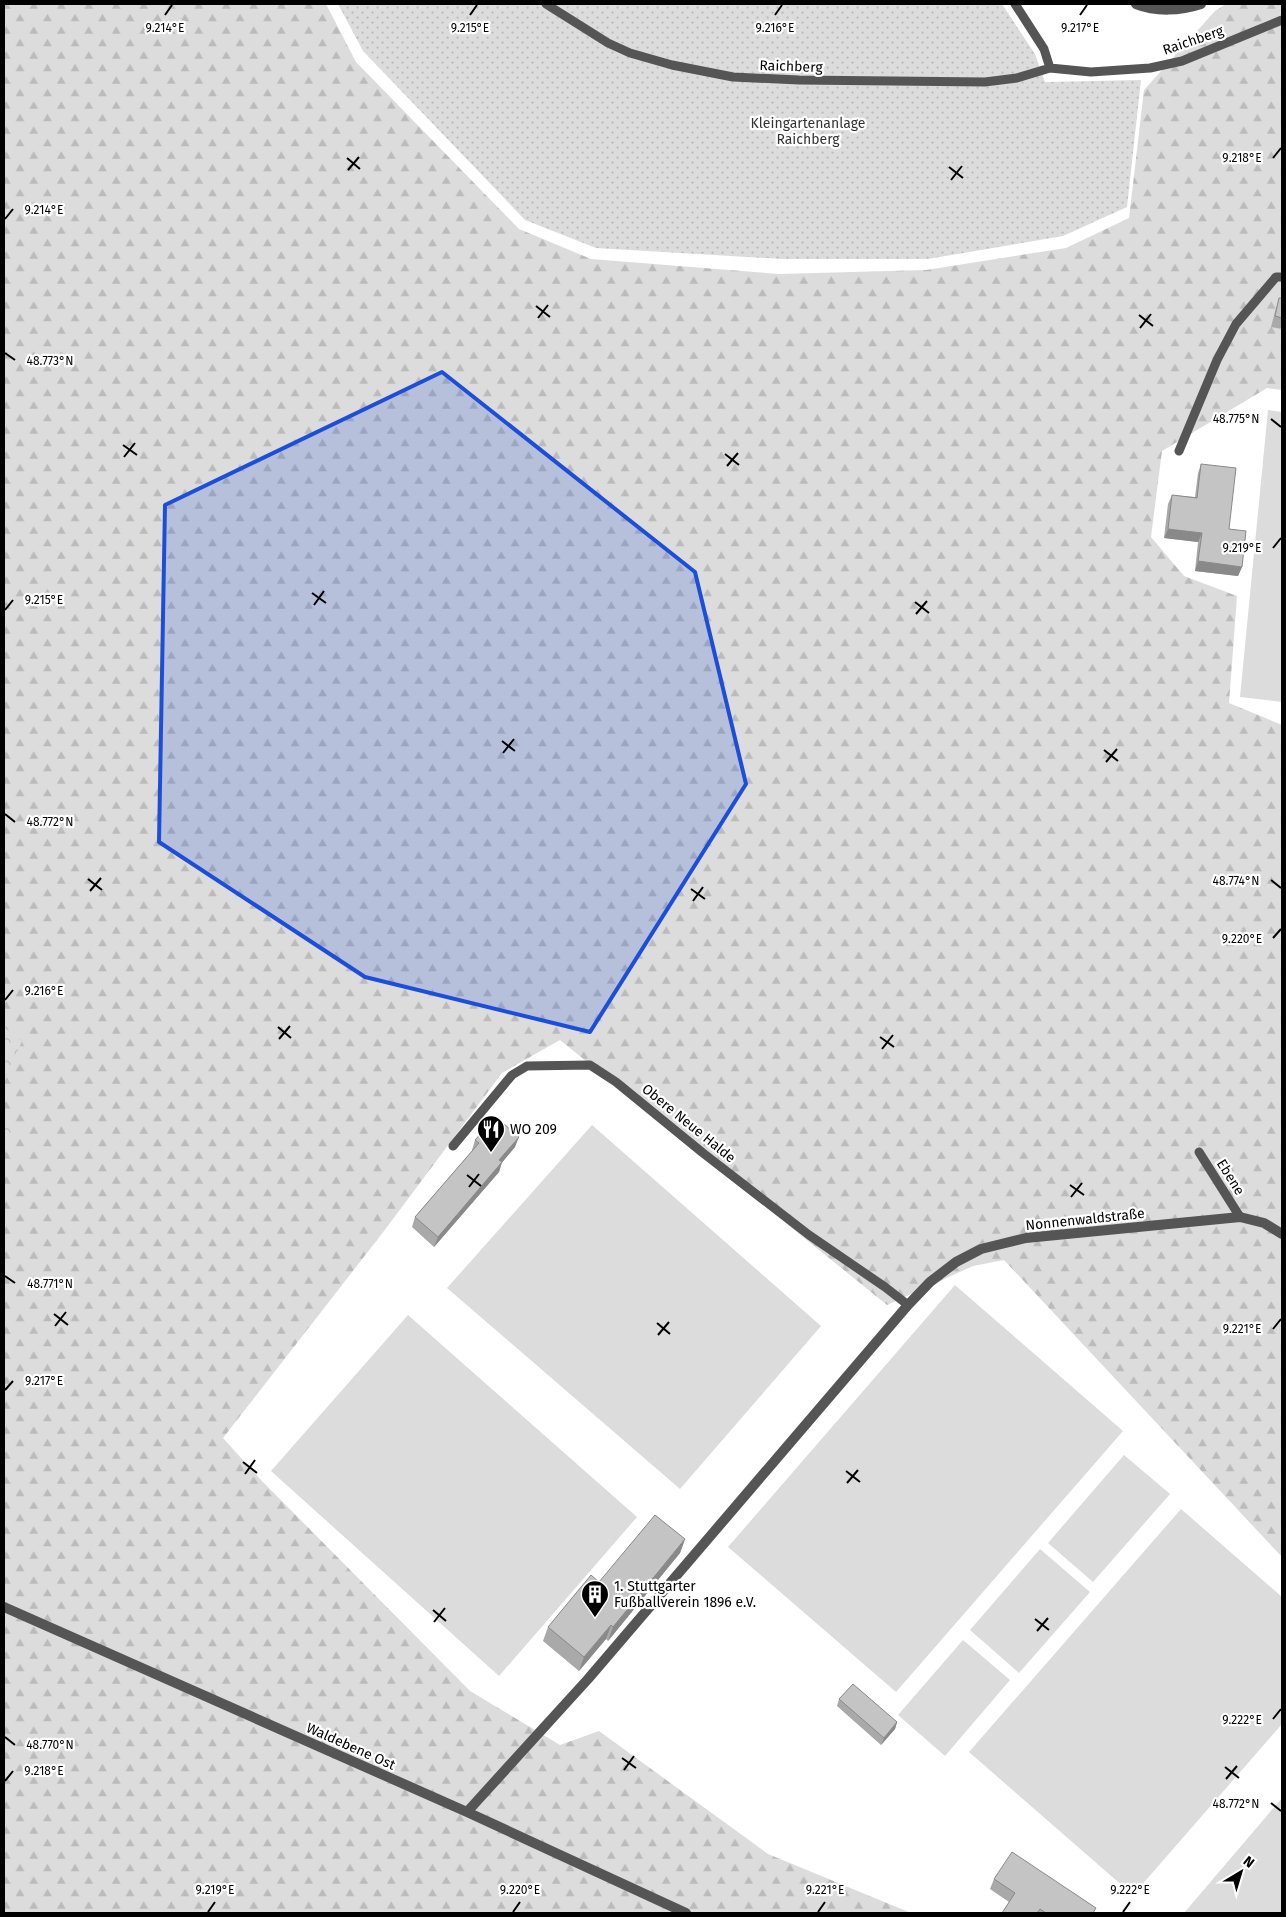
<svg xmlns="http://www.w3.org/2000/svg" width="1286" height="1917" viewBox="0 0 1286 1917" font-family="'Fira Sans',sans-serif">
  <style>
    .grass { fill: #dcdcdc }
    .forest { fill: url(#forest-firs) }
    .park { fill: url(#park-crowns) }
    .garden { fill: url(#garden-dots) }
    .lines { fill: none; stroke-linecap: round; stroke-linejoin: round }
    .service { stroke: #555; stroke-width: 9 }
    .minor { stroke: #555; stroke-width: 10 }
    .wall { fill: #a9a9a9 }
    .shaded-wall { fill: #898989 }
    .building { fill: #c4c4c4; stroke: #898989 }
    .marked { fill: #1d4ed8; fill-opacity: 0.2; stroke: #1d4ed8; stroke-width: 4; stroke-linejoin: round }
    .ticks { fill: none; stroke: #000; stroke-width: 2 }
    .labels { text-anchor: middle; stroke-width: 4.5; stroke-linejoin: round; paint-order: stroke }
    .street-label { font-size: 14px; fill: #000; stroke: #fff }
    .park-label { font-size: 14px; fill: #333; stroke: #fff }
    .poi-label { font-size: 14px; fill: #000; stroke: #fff; text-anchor: start }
    .ticks-label { font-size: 12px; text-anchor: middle; fill: #000; stroke: #fff; stroke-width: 4.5; stroke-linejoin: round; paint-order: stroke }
  </style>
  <defs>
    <pattern id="forest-firs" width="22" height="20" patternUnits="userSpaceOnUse" patternTransform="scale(1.25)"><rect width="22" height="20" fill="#dcdcdc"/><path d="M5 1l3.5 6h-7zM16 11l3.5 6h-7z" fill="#bbb"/></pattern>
    <pattern id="park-crowns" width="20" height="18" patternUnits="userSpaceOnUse" patternTransform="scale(1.25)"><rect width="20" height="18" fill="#dcdcdc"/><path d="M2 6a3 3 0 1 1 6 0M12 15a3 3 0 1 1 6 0" fill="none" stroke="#bbb"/></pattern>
    <pattern id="garden-dots" width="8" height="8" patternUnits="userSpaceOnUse" patternTransform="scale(1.25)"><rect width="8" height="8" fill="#dcdcdc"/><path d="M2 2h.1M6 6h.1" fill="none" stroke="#bbb" stroke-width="1.8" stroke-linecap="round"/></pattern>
  </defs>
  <rect width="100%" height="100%" fill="#fff"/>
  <path class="grass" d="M 1268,410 L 1282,412 L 1282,702 L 1240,697 Z
    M 592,1125 L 821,1326 L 680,1489 L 447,1288 Z
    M 955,1285 L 1123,1431 L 896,1692 L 728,1547 Z
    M 408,1315 L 637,1517 L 499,1676 L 271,1471 Z
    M 1124,1455 L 1170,1494 L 1093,1582 L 1048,1543 Z
    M 1181,1509 L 1282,1597 L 1282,1724 L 1133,1895 L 969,1752 Z
    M 1040,1549 L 1090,1592 L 1019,1673 L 970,1630 Z
    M 963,1640 L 1010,1680 L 945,1756 L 898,1715 Z
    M 1282,1798 L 1282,1913 L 1184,1913 Z"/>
  <path class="forest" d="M 4,4 L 326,4 L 356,62 L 519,229 L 591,259 L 779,274 L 926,270 L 1066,248 L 1129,218 L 1144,90 L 1215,11 L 1226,4 L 1282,4 L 1282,390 L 1267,388 L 1162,451 L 1151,537 L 1184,576 L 1237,596 L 1229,703 L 1282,725 L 1282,1557 L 1004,1260 L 973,1266 L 887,1305 L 560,1040 L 502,1073 L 384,1231 L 223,1438 L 260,1479 L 470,1691 L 560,1745 L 599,1731 L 768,1854 L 911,1913 L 4,1913 Z"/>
  <path class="park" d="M 4,1027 L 22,1041 L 4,1084 Z
    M 4,1108 L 14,1132 L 4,1149 Z"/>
  <path class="garden" d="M 338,4 L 1002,4 L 1035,54 L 1045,82 L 1141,80 L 1127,207 L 1063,236 L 928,259 L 782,259 L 596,248 L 525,220 L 363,51 Z"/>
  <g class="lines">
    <path class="service" d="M 546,4 L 608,43 L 630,53 L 672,65 L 733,77 L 799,80 L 985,82 L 1017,78 L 1050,68 L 1091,72 L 1150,68 L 1182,61 L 1282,20
      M 1015,4 L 1044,49 L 1050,68
      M 1179,451 L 1217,360 L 1236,324 L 1276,277 L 1282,277
      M 453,1146 L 512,1075 L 527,1066 L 590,1065 L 616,1082 L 703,1153 L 809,1235 L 885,1287 L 908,1305
      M 1199,1152 L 1240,1217"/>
    <path class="minor" d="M 1136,4 C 1156,12 1180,11 1201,4
      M 4,1607 L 467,1812 L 686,1913
      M 467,1812 L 588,1679 L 908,1305 L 930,1282 L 956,1262 L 981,1249 L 1026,1238 L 1240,1217 L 1264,1223 L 1282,1234"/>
  </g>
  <path class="wall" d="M 1279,298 L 1282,298 L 1282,329 L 1271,327 L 1276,308 Z
    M 1201,464 L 1229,529 L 1242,567 L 1238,576 L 1195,571 L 1198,542 L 1164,538 L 1168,504 L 1172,495 L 1195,497 L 1198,473 Z
    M 475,1140 L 515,1147 L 502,1162 L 499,1172 L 434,1247 L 412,1227 L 415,1217 L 472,1151 L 472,1150 Z
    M 685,1539 L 680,1553 L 608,1641 L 606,1639 L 579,1671 L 543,1641 L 548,1627 L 599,1582 Z
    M 839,1699 L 897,1722 L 895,1729 L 881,1745 L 837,1706 Z
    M 994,1879 L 1094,1913 L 1002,1913 L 1009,1902 L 990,1889 Z"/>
  <path class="shaded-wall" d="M 1168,529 L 1202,533 L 1198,542 L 1164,538 Z
    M 1198,561 L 1242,567 L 1238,576 L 1195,571 Z
    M 519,1137 L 515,1147 L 496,1170 L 499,1160 Z
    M 502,1162 L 499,1172 L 434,1247 L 438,1237 Z
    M 685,1539 L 680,1553 L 608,1641 L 613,1627 Z
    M 611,1625 L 606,1639 L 579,1671 L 584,1657 Z
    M 897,1722 L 895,1729 L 881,1745 L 884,1738 Z"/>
  <path class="building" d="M 1279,298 L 1282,298 L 1282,318 L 1275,316 Z
    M 1201,464 L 1236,468 L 1229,529 L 1246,531 L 1242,567 L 1198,561 L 1202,533 L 1168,529 L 1172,495 L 1197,498 Z
    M 496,1117 L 519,1137 L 499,1160 L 502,1162 L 438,1237 L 415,1217 L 479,1143 L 475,1140 Z
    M 655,1515 L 685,1539 L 613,1627 L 611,1625 L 584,1657 L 548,1627 L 591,1575 L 599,1582 Z
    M 853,1684 L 897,1722 L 884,1738 L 839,1699 Z
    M 1012,1852 L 1096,1908 L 1093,1913 L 1046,1913 L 1040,1909 L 1037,1913 L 1002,1913 L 1015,1893 L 994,1879 Z"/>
  <path class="marked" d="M 442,372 L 695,572 L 746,784 L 590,1032 L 365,977 L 159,842 L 165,505 Z"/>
  <path class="ticks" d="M 165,15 L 172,5M 470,15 L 477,5M 775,15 L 782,5M 1080,15 L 1087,5M 347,158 L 360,169M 1273,158 L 1281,148M 949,167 L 963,178M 348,170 L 359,157M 951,180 L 962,166M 5,219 L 13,209M 536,306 L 550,317M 1139,315 L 1153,326M 538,318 L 548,305M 1140,328 L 1151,314M 5,353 L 15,360M 1271,419 L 1281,427M 123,445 L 137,455M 725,454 L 739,465M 124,457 L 135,443M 727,466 L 738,453M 1273,548 L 1281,538M 312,593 L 326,603M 915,602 L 929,613M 314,605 L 324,591M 5,610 L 13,600M 916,614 L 927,601M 502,741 L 515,751M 1104,750 L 1118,761M 503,753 L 514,739M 1106,762 L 1117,749M 5,814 L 15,822M 88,879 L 102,890M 1271,880 L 1281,888M 691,889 L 705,899M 90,891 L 101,878M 693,901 L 703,887M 1273,938 L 1281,929M 5,1000 L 13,990M 278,1027 L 291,1038M 880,1037 L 894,1047M 279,1039 L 290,1026M 882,1049 L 893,1035M 467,1175 L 481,1186M 1070,1185 L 1084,1195M 469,1187 L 479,1174M 1071,1197 L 1082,1183M 5,1276 L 15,1283M 54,1314 L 68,1325M 657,1323 L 670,1334M 55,1326 L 66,1312M 1273,1329 L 1281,1319M 658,1335 L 669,1322M 5,1390 L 13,1381M 243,1462 L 257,1473M 846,1471 L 860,1482M 245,1474 L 255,1460M 847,1483 L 858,1470M 433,1610 L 446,1621M 1035,1619 L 1049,1630M 434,1622 L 445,1608M 1037,1631 L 1048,1618M 1273,1719 L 1281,1709M 5,1737 L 15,1745M 622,1758 L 636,1768M 1225,1767 L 1239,1778M 624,1770 L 634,1756M 1226,1779 L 1237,1766M 5,1781 L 13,1771M 1271,1803 L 1281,1811M 208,1912 L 215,1902M 513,1912 L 520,1902M 818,1912 L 825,1902M 1123,1912 L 1130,1902"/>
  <defs>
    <g id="restaurant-pin" transform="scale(1.4375)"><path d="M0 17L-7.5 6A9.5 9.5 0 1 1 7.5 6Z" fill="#000" stroke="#fff"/><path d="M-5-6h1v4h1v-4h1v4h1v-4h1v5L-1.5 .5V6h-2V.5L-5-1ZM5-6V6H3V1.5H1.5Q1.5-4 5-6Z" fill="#fff"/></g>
    <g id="building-pin" transform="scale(1.4375)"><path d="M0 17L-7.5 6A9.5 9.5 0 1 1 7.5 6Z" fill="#000" stroke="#fff"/><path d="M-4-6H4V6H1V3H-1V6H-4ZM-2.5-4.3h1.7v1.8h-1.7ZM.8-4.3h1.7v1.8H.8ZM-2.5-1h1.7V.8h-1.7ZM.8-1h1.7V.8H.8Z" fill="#fff"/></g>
  </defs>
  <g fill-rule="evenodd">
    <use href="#restaurant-pin" x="491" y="1129"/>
    <use href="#building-pin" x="595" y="1594"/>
  </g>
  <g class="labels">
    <g class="street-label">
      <text transform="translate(1193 40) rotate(-19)" y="5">Raichberg</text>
      <text transform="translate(791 66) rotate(2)" y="5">Raichberg</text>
      <text transform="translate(689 1123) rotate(39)" y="5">Obere Neue Halde</text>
      <text transform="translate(1231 1177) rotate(58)" y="5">Ebene</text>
      <text transform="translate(1085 1219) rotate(-6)" y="5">Nonnenwaldstraße</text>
      <text transform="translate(351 1746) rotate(24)" y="5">Waldebene Ost</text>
    </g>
    <g class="park-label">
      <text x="808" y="128">Kleingartenanlage<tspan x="808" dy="16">Raichberg</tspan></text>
    </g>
    <g class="poi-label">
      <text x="510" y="1134">WO 209</text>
      <text x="614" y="1591">1. Stuttgarter<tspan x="614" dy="16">Fußballverein 1896 e.V.</tspan></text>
    </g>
  </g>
  <g class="ticks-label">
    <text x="165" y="32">9.214°E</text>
    <text x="470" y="32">9.215°E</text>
    <text x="775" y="32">9.216°E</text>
    <text x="1080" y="32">9.217°E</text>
    <text x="1242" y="162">9.218°E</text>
    <text x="44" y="214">9.214°E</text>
    <text x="50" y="365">48.773°N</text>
    <text x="1236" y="423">48.775°N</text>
    <text x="1242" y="552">9.219°E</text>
    <text x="44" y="604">9.215°E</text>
    <text x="50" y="826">48.772°N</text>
    <text x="1236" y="885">48.774°N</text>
    <text x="1242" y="943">9.220°E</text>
    <text x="44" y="995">9.216°E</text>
    <text x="50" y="1288">48.771°N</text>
    <text x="1242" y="1333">9.221°E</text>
    <text x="44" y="1385">9.217°E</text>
    <text x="1242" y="1724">9.222°E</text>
    <text x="50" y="1749">48.770°N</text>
    <text x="44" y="1775">9.218°E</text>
    <text x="1236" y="1808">48.772°N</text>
    <text x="215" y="1894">9.219°E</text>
    <text x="520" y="1894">9.220°E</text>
    <text x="825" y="1894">9.221°E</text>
    <text x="1130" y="1894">9.222°E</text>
  </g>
  <rect width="1286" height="1917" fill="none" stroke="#000000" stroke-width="10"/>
  <g transform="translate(1241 1872) rotate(38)" stroke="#ffffff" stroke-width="4" paint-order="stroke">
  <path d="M0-4L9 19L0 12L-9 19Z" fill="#000000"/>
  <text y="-8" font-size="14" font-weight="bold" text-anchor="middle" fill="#000000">N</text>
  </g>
</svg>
